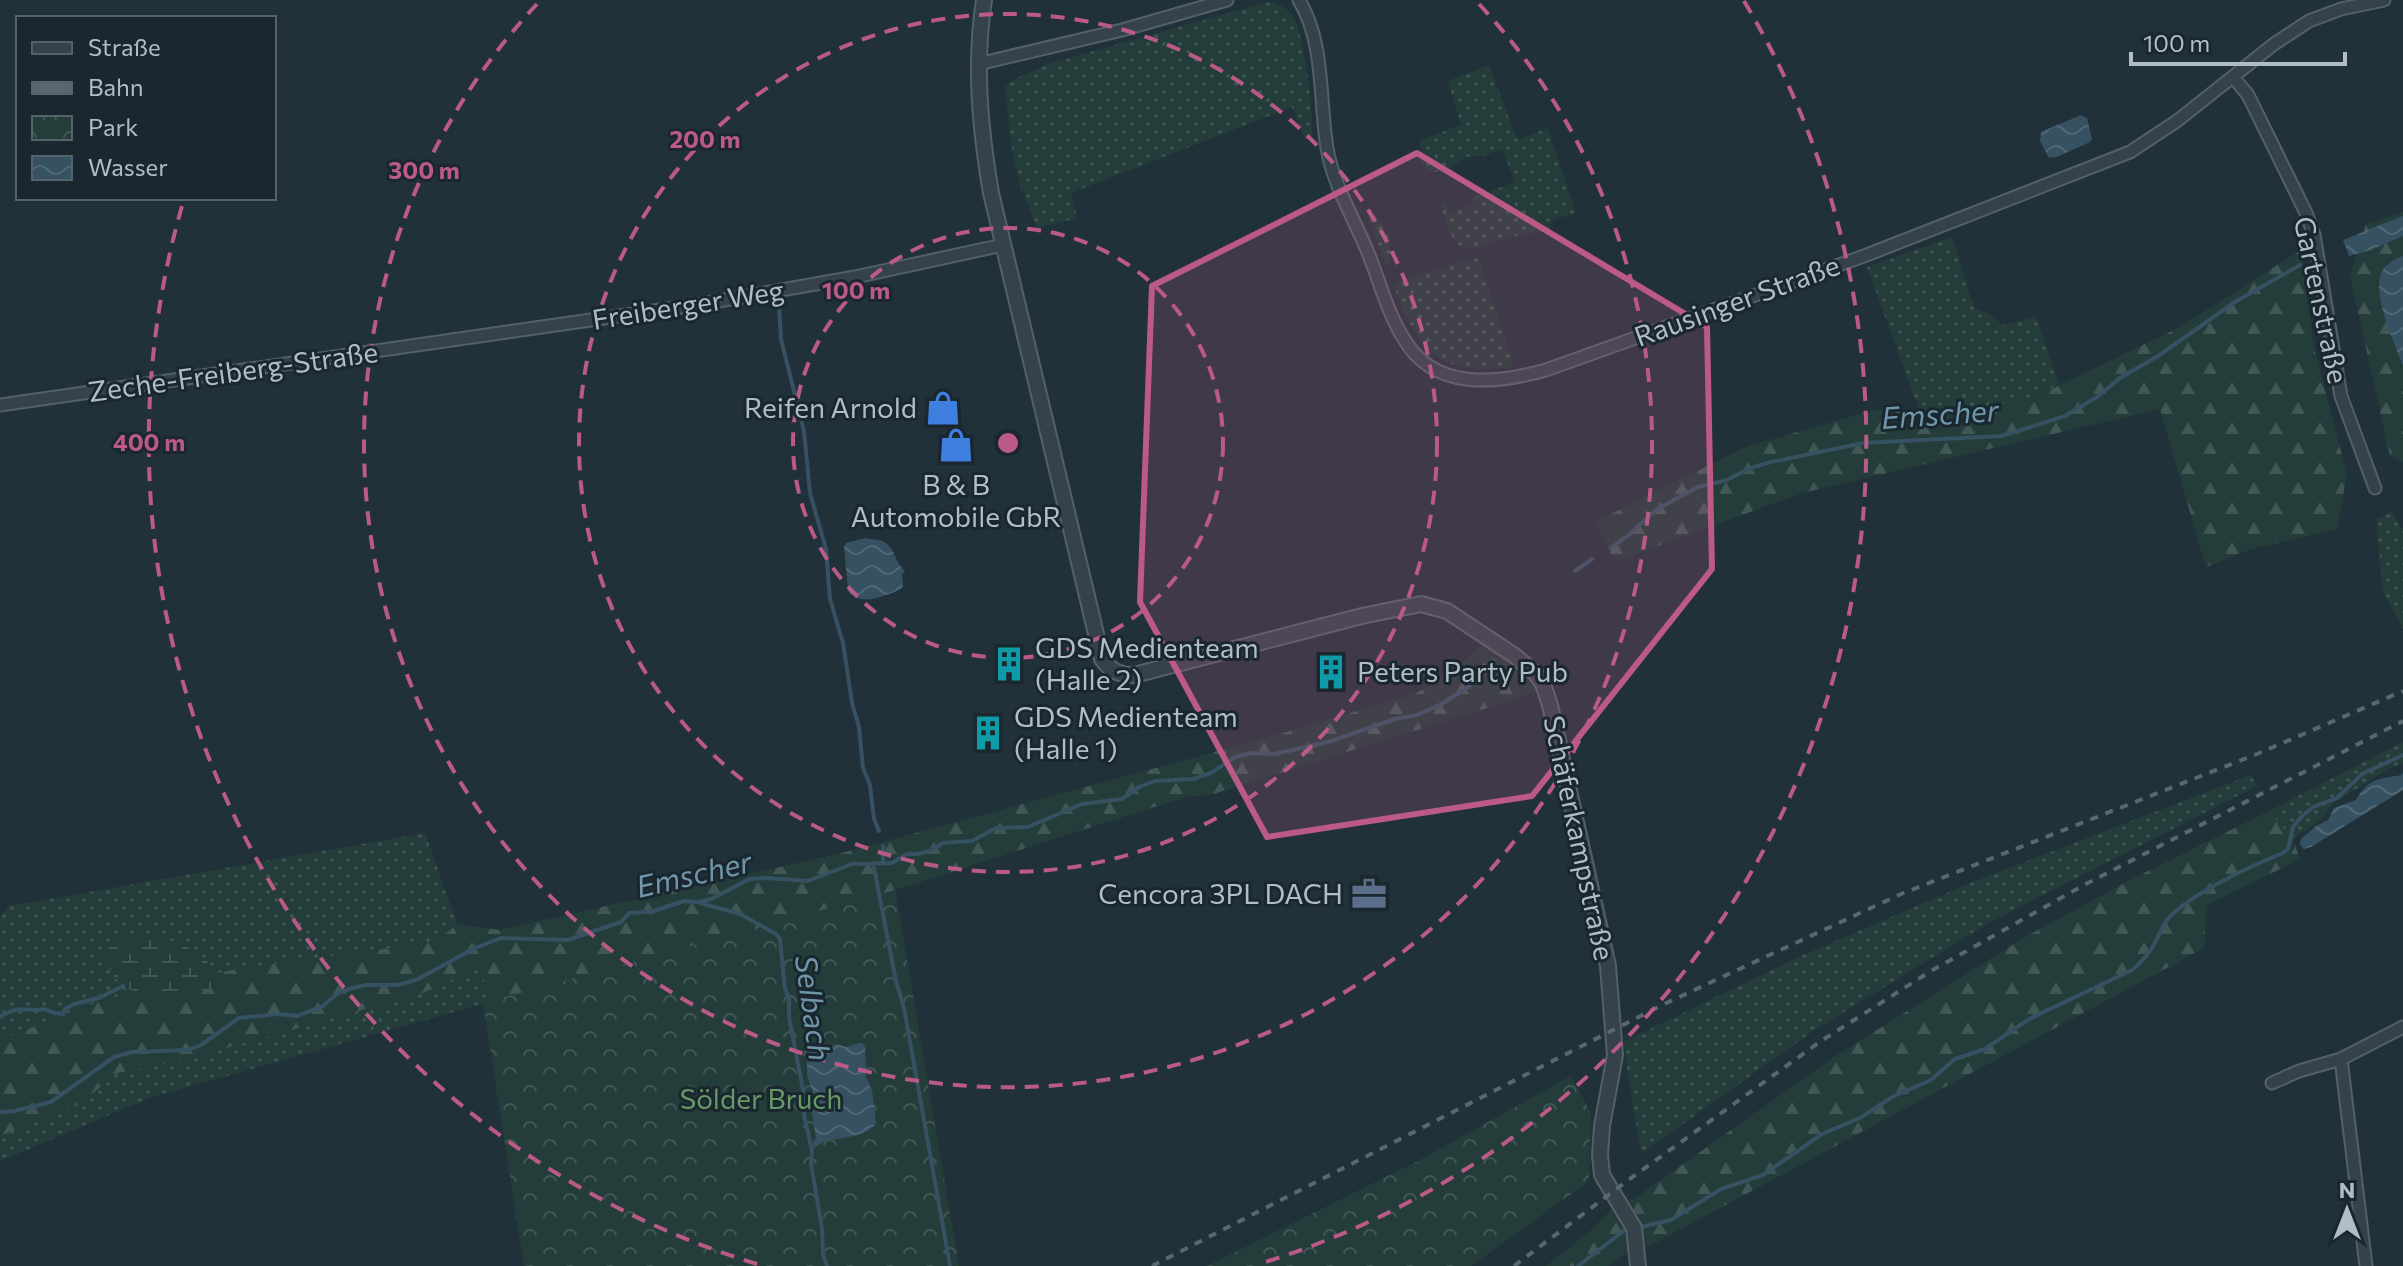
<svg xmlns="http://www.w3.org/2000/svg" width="2403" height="1266" viewBox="0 0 2403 1266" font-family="Commissioner,sans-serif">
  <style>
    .grass { fill: url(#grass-dots) }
    .forest { fill: url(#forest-firs) }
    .wetland { fill: url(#wetland-marsh) }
    .park { fill: url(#park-crowns) }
    .water { fill: url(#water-waves) }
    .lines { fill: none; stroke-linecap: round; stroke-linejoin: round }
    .stream { stroke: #355162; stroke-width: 4 }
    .minor-casing { stroke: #536068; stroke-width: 15 }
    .tertiary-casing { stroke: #536068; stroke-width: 18 }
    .minor { stroke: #35424a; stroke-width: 11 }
    .tertiary { stroke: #35424a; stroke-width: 14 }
    .rail { stroke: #576872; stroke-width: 4; stroke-dasharray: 8 8; stroke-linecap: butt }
    .marked { fill: #bb5a86; fill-opacity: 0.2; stroke: #bb5a86; stroke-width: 6; stroke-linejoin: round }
    .ring { fill: none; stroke: #bb5a86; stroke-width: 4; stroke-dasharray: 14 10 }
    .labels { text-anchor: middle; stroke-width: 6; stroke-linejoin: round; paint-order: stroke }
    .street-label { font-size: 28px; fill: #b0bdc6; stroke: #1b272f }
    .poi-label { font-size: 28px; fill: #b0bdc6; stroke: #1b272f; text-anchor: start }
    .park-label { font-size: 28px; fill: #679868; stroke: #1b272f }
    .water-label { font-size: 30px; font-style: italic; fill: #7096aa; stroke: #1b272f }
    .centre { fill: #bb5a86; stroke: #1b272f; stroke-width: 4 }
    .ring-label { font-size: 24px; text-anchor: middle; font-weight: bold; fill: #bb5a86; stroke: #1b272f; stroke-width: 6; stroke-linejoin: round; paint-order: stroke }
  </style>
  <defs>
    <pattern id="grass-dots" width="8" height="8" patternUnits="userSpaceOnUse" patternTransform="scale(2)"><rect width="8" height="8" fill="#243d3a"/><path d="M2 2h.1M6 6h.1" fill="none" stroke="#415755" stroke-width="1.8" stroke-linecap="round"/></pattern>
    <pattern id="forest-firs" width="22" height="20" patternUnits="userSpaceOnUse" patternTransform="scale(2)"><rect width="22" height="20" fill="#243d3a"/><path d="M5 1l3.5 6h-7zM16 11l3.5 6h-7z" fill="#415755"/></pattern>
    <pattern id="wetland-marsh" width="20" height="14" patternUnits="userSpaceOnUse" patternTransform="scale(2)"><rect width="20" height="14" fill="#243d3a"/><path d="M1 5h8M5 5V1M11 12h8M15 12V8" fill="none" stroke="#415755"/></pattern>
    <pattern id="park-crowns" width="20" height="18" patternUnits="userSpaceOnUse" patternTransform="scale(2)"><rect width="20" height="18" fill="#243d3a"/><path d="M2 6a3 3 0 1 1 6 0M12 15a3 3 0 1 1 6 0" fill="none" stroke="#415755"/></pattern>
    <pattern id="water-waves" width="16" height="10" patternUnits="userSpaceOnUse" patternTransform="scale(2)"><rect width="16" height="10" fill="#355162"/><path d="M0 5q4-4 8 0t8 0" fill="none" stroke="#506877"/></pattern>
  </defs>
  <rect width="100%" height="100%" fill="#21313a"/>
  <path class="grass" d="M 1268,2 C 1280,4 1287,8 1294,18 C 1304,35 1314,115 1312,136 L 1305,140 L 1292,107 L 1071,193 L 1077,218 L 1037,228 L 1020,185 L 1013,158 L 1005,87 L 1015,79 L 1051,63 Z
    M 1489,65 L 1517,140 L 1548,128 L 1576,213 L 1553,220 L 1550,225 L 1552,229 L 1536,233 L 1528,233 L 1470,249 C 1448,247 1446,219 1440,202 L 1445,201 L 1450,213 L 1474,204 L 1472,198 L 1515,182 L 1502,149 C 1495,151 1485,156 1478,156 C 1474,156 1470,156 1466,157 C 1459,160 1457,165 1451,168 C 1425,179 1417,164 1421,140 L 1461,125 L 1448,81 Z
    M 1366,212 L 1371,212 C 1387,226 1393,242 1390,264 L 1386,265 Z
    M 1952,237 C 1961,261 1965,285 1975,308 L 1990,315 L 2003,325 L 2036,317 L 2059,384 L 2029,400 L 1951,411 L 1919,410 L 1867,267 Z
    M 1478,257 L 1514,367 C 1438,377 1417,351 1393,283 Z
    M 2392,512 L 2403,529 L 2403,629 L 2383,591 L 2376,519 Z
    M 2403,742 L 2403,763 L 2390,768 L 2332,804 L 2323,818 L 2293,839 L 2269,811 Z
    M 2251,775 L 2257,786 L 1990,922 L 1813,1031 L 1641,1154 L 1623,1042 L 1799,957 L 1970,883 Z
    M 425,833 L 457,924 L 436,942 L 236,969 L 103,1000 L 0,1040 L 0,918 L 9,906 Z
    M 475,969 L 503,1003 L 639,1266 L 482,1004 L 152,1097 L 0,1161 L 0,1136 L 80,1104 L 117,1073 L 184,1060 L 423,993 Z"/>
  <path class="forest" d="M 2403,212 L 2403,462 L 2390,456 L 2350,276 L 2366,224 Z
    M 2301,250 L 2314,348 L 2347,474 L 2337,529 L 2252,549 L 2206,567 L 2160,409 L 1802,493 L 1622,559 L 1612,557 L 1595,522 L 1748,446 L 1875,410 L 1951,411 L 2029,400 L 2180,327 Z
    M 1483,644 L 1513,666 L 1538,692 L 1210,795 L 1189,796 L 895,890 L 910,984 L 503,1003 L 475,969 L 423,993 L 184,1060 L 117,1073 L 80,1104 L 0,1136 L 0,1040 L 103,1000 L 236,969 L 436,942 L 457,924 L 499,930 L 838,854 L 1259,740 L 1415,694 L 1456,668 Z
    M 2269,811 L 2293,839 L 2300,859 L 2207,905 L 2204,948 L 1642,1250 L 1635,1211 L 1623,1200 L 1634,1199 L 1834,1057 L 2025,937 L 2136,877 Z
    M 1616,1205 L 1623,1220 L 1628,1252 L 1608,1266 L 1546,1266 L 1588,1233 Z"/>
  <path class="wetland" d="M 143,934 C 169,937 219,953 215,986 C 192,1001 146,1000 123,986 C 117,982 114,976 111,971 C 94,945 123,937 143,934 Z"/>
  <path class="park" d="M 895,890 L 959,1266 L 524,1266 L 483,1003 Z
    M 1571,1076 L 1591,1113 L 1589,1181 L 1471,1266 L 1207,1266 L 1418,1161 Z"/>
  <path class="water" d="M 2081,115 L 2087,118 L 2092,139 L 2090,142 L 2057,157 L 2049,158 L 2040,141 L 2041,132 Z
    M 2403,216 L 2403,236 L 2371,250 L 2349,256 L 2343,240 Z
    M 2403,256 L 2403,365 C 2394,344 2371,292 2382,271 C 2387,263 2395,259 2403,256 Z
    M 866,538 C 872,540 881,539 886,543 C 895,550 896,564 905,571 L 902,575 L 903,586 L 901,589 C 885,596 858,608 848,590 L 844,547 L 846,543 Z
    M 2403,772 L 2403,790 L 2311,847 L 2303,849 L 2300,844 L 2301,839 L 2316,826 L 2328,820 L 2334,808 L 2356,800 C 2369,778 2378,779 2402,775 Z
    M 858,1043 L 862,1043 L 865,1046 L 866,1077 L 872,1090 L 876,1124 C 864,1137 844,1138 828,1140 C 822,1141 817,1147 811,1149 L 811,1146 L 816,1138 L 812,1113 L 813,1093 L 807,1076 L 807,1051 L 814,1048 L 825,1049 L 836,1044 L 846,1047 Z"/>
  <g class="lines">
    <path class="stream" d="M 779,305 L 781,339 L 804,431 L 810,493 L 826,549 L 830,599 L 843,643 L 852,703 L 859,727 L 863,768 L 870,785 L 874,819 L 879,831
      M 1611,548 L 1630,534 L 1657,509 L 1698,487 L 1727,480 L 1748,469 L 1767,463 L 1863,443 L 2002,436 L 2065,416 L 2097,397 L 2120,378 L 2158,356 L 2235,302 L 2300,265
      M 1575,571 L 1592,559
      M 883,846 L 883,863
      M 873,863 L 896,981 L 904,1008 L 950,1266
      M 700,903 L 740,914 L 776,934 L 780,939 L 785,989 L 789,998 L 789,1017 L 805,1100 L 804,1115 L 812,1151 L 811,1164 L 822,1228 L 823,1254 L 827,1266
      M 0,1017 C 21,1003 26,1013 44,1009 L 54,1013 L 63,1014 L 65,1009 L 74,1004 L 99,998 L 123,986
      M 0,1112 L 14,1111 L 51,1102 L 114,1057 L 132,1052 L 188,1050 L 201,1045 L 239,1018 L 277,1014 L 297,1016 L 323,1006 L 337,994 L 352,988 L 366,985 L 397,985 L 416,980 L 475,948 L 501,938 L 568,940 L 621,922 L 629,913 L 654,911 L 684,901 L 699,902 L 711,899 L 750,879 L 767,878 L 808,881 L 852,864 L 892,863 L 907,854 L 917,854 L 930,851 L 943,843 L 972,841 L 996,828 L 1028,827 L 1082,804 L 1122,799 L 1139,787 L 1155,781 L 1193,779 L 1211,773 L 1235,757 L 1251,753 L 1275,754 L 1328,742 L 1395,719 L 1417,715 L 1440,705 L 1470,686 L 1494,660
      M 1641,1227 L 1671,1220 L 1721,1189 L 1763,1175 L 1822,1134 L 1860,1118 L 1894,1096 L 1931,1080 L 1955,1059 L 1985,1049 L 2029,1019 L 2132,970 C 2142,962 2150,953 2156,941 C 2160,934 2162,925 2168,919 C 2188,895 2253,865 2283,853 L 2288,849 L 2293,827 L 2301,817 L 2313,807 L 2337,798 L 2362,774 L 2403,755
      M 1578,1266 L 1625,1230"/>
    <g class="minor-casing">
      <path id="minor" d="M 1299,0 C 1325,43 1319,99 1327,148 C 1333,185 1355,220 1369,255 C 1380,283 1388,314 1404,339 C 1434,391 1496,384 1546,370 L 1864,256 L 2130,152 L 2177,121 L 2274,44 L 2309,21 L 2341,9 L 2384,0
        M 978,64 L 1122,30 L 1227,0
        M 2233,77 L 2248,95 L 2307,215 L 2314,235 L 2341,396 L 2375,488
        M 0,405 L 702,304 L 855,277 L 1003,245
        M 2341,1059 L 2366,1266
        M 2272,1083 L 2299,1071 L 2341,1059 L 2403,1027"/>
    </g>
    <g class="tertiary-casing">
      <path id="tertiary" d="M 984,0 C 974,65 980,128 991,193 L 1102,659 C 1111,671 1119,675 1134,675 L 1362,616 L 1421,604 L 1447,611 L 1515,656 L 1535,673 L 1543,684 L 1550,705 L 1608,966 L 1615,1055 L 1602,1126 L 1600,1155 L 1602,1175 L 1634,1228 L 1638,1266"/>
    </g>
    <use href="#minor" class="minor"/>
    <use href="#tertiary" class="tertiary"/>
    <path class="rail" d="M 1152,1266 L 1662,1005 L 1901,894 L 2257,754 L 2403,691
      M 1514,1266 L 1627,1181 L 1821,1041 L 1931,971 L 2084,885 L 2403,721"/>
  </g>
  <path class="marked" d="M 1417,153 L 1707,327 L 1712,569 L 1532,796 L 1267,837 L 1140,602 L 1152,286 Z"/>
  <g class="ring">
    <circle cx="1008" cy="443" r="215"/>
    <circle cx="1008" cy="443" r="429"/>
    <path d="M1479 4A644 644 0 1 1 537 4"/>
    <path d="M757 1264A859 859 0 0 1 184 199M1744 1A859 859 0 0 1 1259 1264"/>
  </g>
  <defs>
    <g id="shop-bare" transform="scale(2.76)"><path d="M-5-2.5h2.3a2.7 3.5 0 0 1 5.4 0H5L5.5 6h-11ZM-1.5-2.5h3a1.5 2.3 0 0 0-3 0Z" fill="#3f7fe0" stroke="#1b272f" stroke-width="2.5" paint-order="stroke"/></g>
    <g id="building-bare" transform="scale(2.76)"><path d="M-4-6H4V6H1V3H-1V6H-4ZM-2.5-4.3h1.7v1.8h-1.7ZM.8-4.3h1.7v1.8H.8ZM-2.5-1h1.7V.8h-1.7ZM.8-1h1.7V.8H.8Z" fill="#0f9aa8" stroke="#1b272f" stroke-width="2.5" paint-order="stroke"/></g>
    <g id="office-bare" transform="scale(2.76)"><path d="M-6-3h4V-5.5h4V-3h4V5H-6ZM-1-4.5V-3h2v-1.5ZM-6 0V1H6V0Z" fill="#5c6f8a" stroke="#1b272f" stroke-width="2.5" paint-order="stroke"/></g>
  </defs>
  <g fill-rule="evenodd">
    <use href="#shop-bare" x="943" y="408"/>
    <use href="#shop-bare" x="956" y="445"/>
    <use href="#building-bare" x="1009" y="664"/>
    <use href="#building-bare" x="1331" y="672"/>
    <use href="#building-bare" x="988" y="733"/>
    <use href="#office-bare" x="1369" y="894"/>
  </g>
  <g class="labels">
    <g class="street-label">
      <text transform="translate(2321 300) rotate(78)" y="10">Gartenstraße</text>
      <text transform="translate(1737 301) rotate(-20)" y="10">Rausinger Straße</text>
      <text transform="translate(688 305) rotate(-9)" y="10">Freiberger Weg</text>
      <text transform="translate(233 372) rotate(-8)" y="10">Zeche-Freiberg-Straße</text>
      <text transform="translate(1579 838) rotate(78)" y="10">Schäferkampstraße</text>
    </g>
    <g class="poi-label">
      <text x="917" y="418" text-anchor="end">Reifen Arnold</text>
      <text x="956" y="495" text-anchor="middle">B &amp; B<tspan x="956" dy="32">Automobile GbR</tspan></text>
      <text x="1035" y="658">GDS Medienteam<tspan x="1035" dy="32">(Halle 2)</tspan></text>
      <text x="1357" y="682">Peters Party Pub</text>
      <text x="1014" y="727">GDS Medienteam<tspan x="1014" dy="32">(Halle 1)</tspan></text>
      <text x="1343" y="904" text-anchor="end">Cencora 3PL DACH</text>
    </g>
    <g class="park-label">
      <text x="761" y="1109">Sölder Bruch</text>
    </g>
    <g class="water-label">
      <text transform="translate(1940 415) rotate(-4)" y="10">Emscher</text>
      <text transform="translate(694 875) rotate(-13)" y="10">Emscher</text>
      <text transform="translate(812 1008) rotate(82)" y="10">Selbach</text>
    </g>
  </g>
  <circle cx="1008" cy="443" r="12" class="centre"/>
  <g class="ring-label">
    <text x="705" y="148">200 m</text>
    <text x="424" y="179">300 m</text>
    <text x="856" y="299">100 m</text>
    <text x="149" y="451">400 m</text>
  </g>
  <rect x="16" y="16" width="260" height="184" fill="#1b272f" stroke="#57636b" stroke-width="2"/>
  <rect x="32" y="42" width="40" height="12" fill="#35424a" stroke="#57636b" stroke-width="2"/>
  <text x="88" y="56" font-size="24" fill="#b0bdc6">Straße</text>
  <rect x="32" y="82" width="40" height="12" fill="#576872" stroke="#57636b" stroke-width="2"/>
  <text x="88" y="96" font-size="24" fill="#b0bdc6">Bahn</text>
  <rect x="32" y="116" width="40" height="24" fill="url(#park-crowns)" stroke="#57636b" stroke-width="2"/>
  <text x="88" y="136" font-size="24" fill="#b0bdc6">Park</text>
  <rect x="32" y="156" width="40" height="24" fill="url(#water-waves)" stroke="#57636b" stroke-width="2"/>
  <text x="88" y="176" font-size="24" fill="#b0bdc6">Wasser</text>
  <g transform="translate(2347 1210)" stroke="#1b272f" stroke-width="6" paint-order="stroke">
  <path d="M0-6L14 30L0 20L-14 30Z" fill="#b0bdc6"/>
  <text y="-12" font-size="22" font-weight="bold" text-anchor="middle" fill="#b0bdc6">N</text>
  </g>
  <path d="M2131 52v12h214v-12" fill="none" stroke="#b0bdc6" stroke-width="4"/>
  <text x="2143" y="52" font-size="24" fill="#b0bdc6" stroke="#1b272f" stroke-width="6" paint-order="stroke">100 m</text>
</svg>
